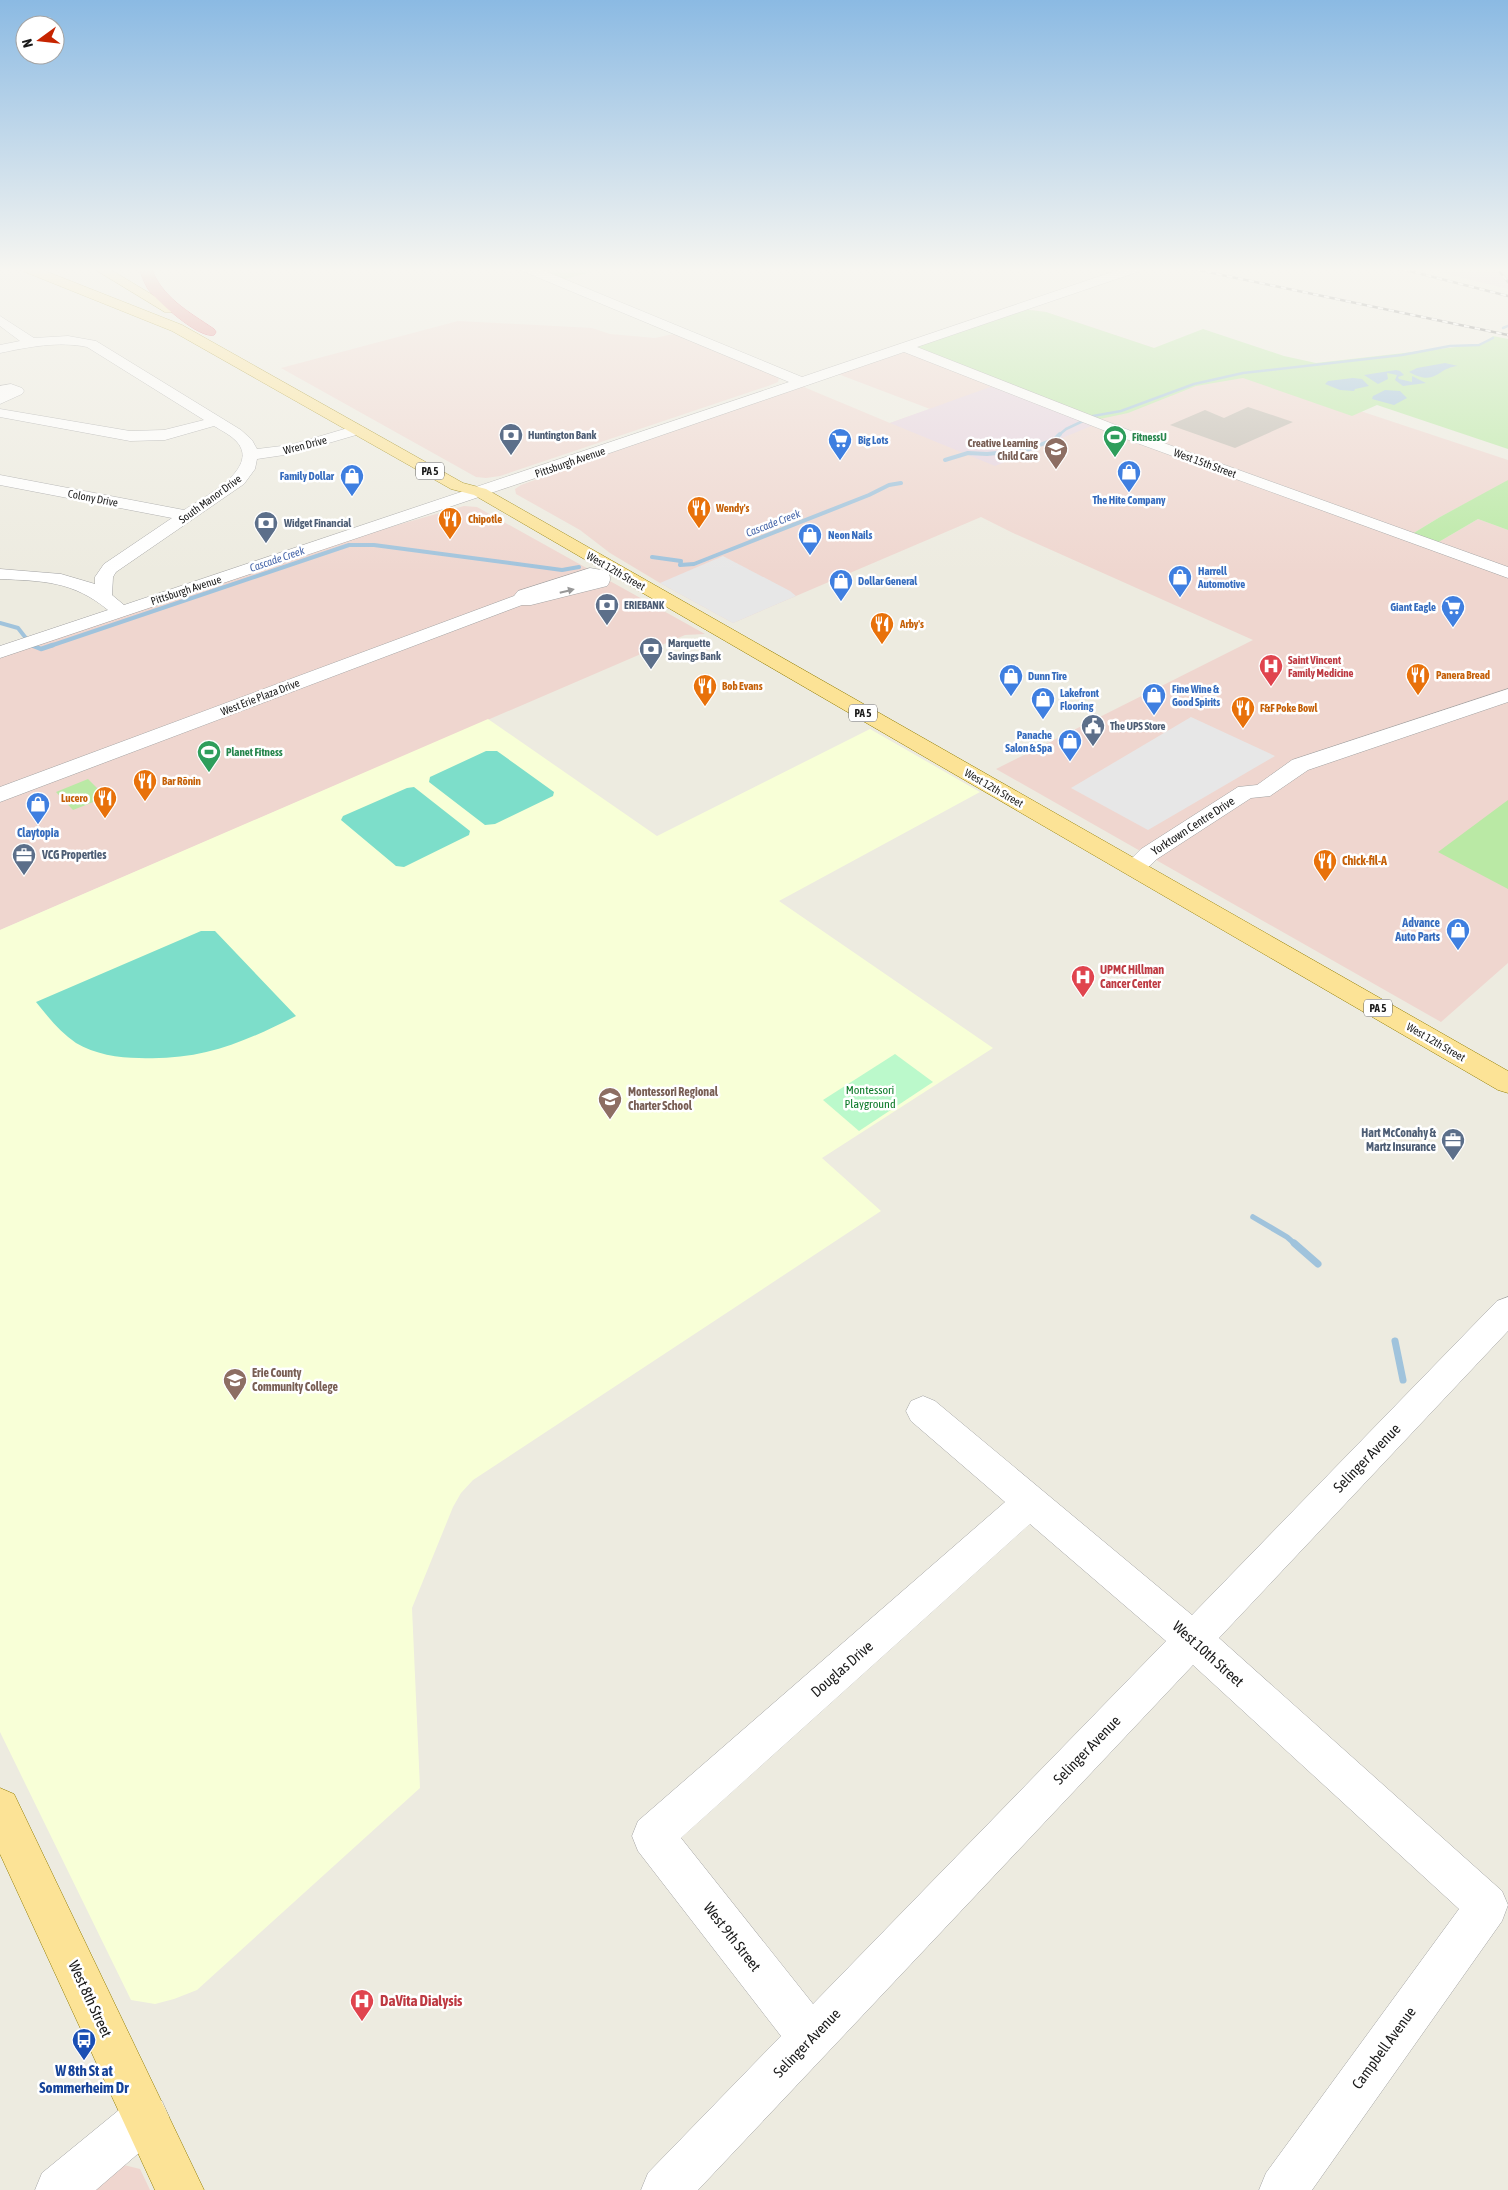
<svg xmlns="http://www.w3.org/2000/svg" width="1508" height="2190" viewBox="0 0 1508 2190" font-family="'Asap Condensed',sans-serif">
  <style>
    .commercial { fill: #efd6cf }
    .industrial { fill: #e6d2df }
    .education { fill: #f8ffd7 }
    .grass { fill: #bae9a5 }
    .park { fill: #bbf9cb }
    .pitch { fill: #7ddeca }
    .parking { fill: #e7e7e7 }
    .water { fill: #a0c3dc }
    .lines { fill: none; stroke-linecap: round; stroke-linejoin: round }
    .stream-far4 { stroke: #a0c3dc; stroke-width: 2.5 }
    .stream-far3 { stroke: #a0c3dc; stroke-width: 4 }
    .stream-far2 { stroke: #a0c3dc; stroke-width: 4.5 }
    .stream-far1 { stroke: #a0c3dc; stroke-width: 5.5 }
    .stream { stroke: #a0c3dc; stroke-width: 7 }
    .building { fill: #c1bab0 }
    .minor-casing { stroke: #a2a2a2; stroke-width: 1 }
    .major-casing { stroke: #927d00; stroke-width: 1 }
    .highway-casing { stroke: #d6223f; stroke-width: 1 }
    .minor { fill: #fff; fill-rule: evenodd }
    .major { fill: #fce396; fill-rule: evenodd }
    .highway { fill: #e68687; fill-rule: evenodd }
    .rail-casing { stroke: #696969; stroke-width: 2.5 }
    .rail { stroke: #fff; stroke-width: 2; stroke-dasharray: 5.5; stroke-linecap: butt }
    .oneway { fill: #989898 }
    .labels { text-anchor: middle; stroke-width: 5; stroke-linejoin: round; paint-order: stroke }
    .far-service-label { font-size: 11px; font-weight: bold; fill: #4e5e75; stroke: #fff; text-anchor: start }
    .far-leisure-label { font-size: 11px; font-weight: bold; fill: #27864d; stroke: #fff; text-anchor: start }
    .far-shop-label { font-size: 11px; font-weight: bold; fill: #366cbe; stroke: #fff; text-anchor: start }
    .far-education-label { font-size: 11px; font-weight: bold; fill: #785e54; stroke: #fff; text-anchor: end }
    .far-street-label { font-size: 11px; fill: #1b1b1b; stroke: #fff }
    .shield { fill: #fff; stroke: #5f5f5f; stroke-width: 1 }
    .shield-label { font-size: 11px; font-weight: bold; fill: #1b1b1b }
    .far-food-label { font-size: 11px; font-weight: bold; fill: #c56008; stroke: #fff; text-anchor: start }
    .far-water-label { font-size: 11px; font-style: italic; fill: #4867aa; stroke: #fff }
    .far-health-label { font-size: 11px; font-weight: bold; fill: #be3a42; stroke: #fff; text-anchor: start }
    .street-label { font-size: 12px; fill: #1b1b1b; stroke: #fff }
    .shop-label { font-size: 12px; font-weight: bold; fill: #366cbe; stroke: #fff }
    .service-label { font-size: 12px; font-weight: bold; fill: #4e5e75; stroke: #fff; text-anchor: start }
    .food-label { font-size: 12px; font-weight: bold; fill: #c56008; stroke: #fff; text-anchor: start }
    .health-label { font-size: 12px; font-weight: bold; fill: #be3a42; stroke: #fff; text-anchor: start }
    .park-label { font-size: 12px; fill: #0a7827; stroke: #fff }
    .education-label { font-size: 12px; font-weight: bold; fill: #785e54; stroke: #fff; text-anchor: start }
    .near-street-label { font-size: 15px; fill: #1b1b1b; stroke: #fff }
    .near-health-label { font-size: 15px; font-weight: bold; fill: #be3a42; stroke: #fff; text-anchor: start }
    .near-transit-label { font-size: 15px; font-weight: bold; fill: #164399; stroke: #fff }
  </style>
  <rect width="100%" height="100%" fill="#edebe0"/>
  <path class="commercial" d="M 1033,310 L 1046,312 L 1154,348 L 1288,387 L 1508,460 L 1508,481 L 1440,517 L 1412,534 L 1437,543 L 1478,519 L 1508,530 L 1508,963 L 1441,1022 L 996,769 L 1253,640 L 1013,533 L 981,517 L 733,623 L 660,583 L 610,553 L 580,530 L 516,494 L 515,489 L 521,485 L 799,385 L 890,423 L 930,409 L 838,374 Z
    M 458,321 L 592,328 L 610,334 L 655,338 L 678,333 L 776,375 L 779,378 L 778,382 L 768,386 L 500,476 L 486,478 L 476,477 L 281,368 Z
    M 464,506 L 477,507 L 705,634 L 685,635 L 0,930 L 0,655 L 352,538 Z
    M 120,2164 L 140,2169 L 150,2190 L 84,2190 Z"/>
  <path class="industrial" d="M 1418,267 L 1508,267 L 1508,289 Z
    M 993,386 L 1096,424 L 995,466 L 890,423 Z"/>
  <path class="education" d="M 488,719 L 657,836 L 870,729 L 980,792 L 779,901 L 993,1048 L 822,1158 L 881,1211 L 511,1455 L 473,1480 L 461,1493 L 453,1507 L 412,1608 L 420,1788 L 197,1990 L 174,1999 L 155,2004 L 131,2000 L 0,1732 L 0,930 Z"/>
  <path class="grass" d="M 530,267 L 611,267 L 561,280 Z
    M 1022,309 L 1046,312 L 1154,348 L 1203,329 L 1284,356 L 1316,363 L 1483,344 L 1493,336 L 1508,339 L 1508,449 L 1377,405 L 1352,416 L 1243,378 L 1196,386 L 1128,413 L 1100,419 L 912,346 Z
    M 1508,480 L 1508,530 L 1478,519 L 1437,543 L 1412,534 L 1440,517 Z
    M 88,779 L 106,797 L 73,810 L 56,792 Z
    M 1508,800 L 1508,889 L 1438,852 Z"/>
  <path class="park" d="M 895,1054 L 933,1082 L 859,1131 L 823,1100 Z"/>
  <path class="pitch" d="M 486,751 L 497,751 L 554,792 L 553,796 L 495,824 L 485,825 L 429,782 L 430,777 Z
    M 414,787 L 470,831 L 469,835 L 404,867 L 396,866 L 341,820 L 343,816 L 407,788 Z
    M 201,931 L 215,931 L 296,1016 C 243,1043 200,1061 139,1058 C 119,1058 94,1054 76,1043 C 60,1032 48,1017 36,1002 Z"/>
  <path class="parking" d="M 723,556 L 790,591 L 796,596 L 733,623 L 660,583 Z
    M 1191,717 L 1275,756 L 1148,830 L 1071,788 Z"/>
  <path class="water" d="M 1445,363 L 1458,366 C 1436,368 1437,387 1409,372 L 1417,368 Z
    M 1396,370 L 1400,371 L 1404,375 L 1398,377 L 1399,379 L 1412,382 L 1412,376 L 1426,383 L 1403,386 L 1395,380 L 1397,375 L 1387,373 L 1388,379 L 1378,384 L 1364,375 Z
    M 1353,378 L 1362,379 L 1369,386 L 1355,389 L 1354,391 L 1340,390 L 1325,384 L 1328,381 Z
    M 1385,390 L 1400,391 L 1407,398 L 1394,405 L 1372,399 L 1373,396 Z"/>
  <g class="lines">
    <path class="stream-far4" d="M 1503,328 L 1508,326
      M 1093,416 L 1121,411 L 1194,384 L 1243,373 L 1402,355 L 1450,346 L 1479,345 L 1493,338
      M 1059,435 L 1066,429 L 1083,421"/>
    <path class="stream-far3" d="M 945,460 L 968,453 L 987,454 L 1027,450 L 1055,439 L 1060,434
      M 652,557 L 681,561 L 680,565 L 694,564 L 869,495 L 889,485 L 901,483
      M 0,623 L 18,628 L 32,646
      M 50,646 L 349,545 L 374,545 L 562,570 L 579,567"/>
    <path class="stream-far2" d="M 31,645 L 41,649 L 53,645"/>
    <path class="stream-far1" d="M 1253,1217 L 1287,1237 L 1295,1244"/>
    <path class="stream" d="M 1294,1243 L 1318,1264
      M 1395,1341 L 1403,1380"/>
  </g>
  <path class="building" d="M 1248,407 L 1293,422 L 1235,448 L 1170,425 L 1205,410 L 1224,418 Z"/>
  <g class="lines">
    <g class="minor-casing">
      <path id="minor" d="M 518,267 L 535,267 L 802,377 L 1127,267 L 1145,267 L 1143,270 L 917,347 L 1136,433 L 1508,567 L 1508,578 L 1126,439 L 904,352 L 598,457 L 0,658 L 0,646 L 108,610 C 73,581 43,581 0,579 L 0,569 L 61,574 L 95,584 L 95,577 L 104,564 L 172,518 L 0,485 L 0,475 L 184,510 C 201,499 261,469 237,442 C 231,435 222,431 214,426 L 165,440 L 130,441 L 0,417 L 0,409 L 130,431 L 164,430 L 204,420 L 87,347 C 58,341 29,347 0,353 L 0,345 L 20,341 L 0,326 L 0,316 L 34,338 L 68,336 L 96,341 L 241,430 L 252,440 L 257,449 L 290,445 L 358,425 L 363,427 L 366,430 L 363,433 L 291,454 L 257,459 L 255,469 L 244,484 L 116,572 L 113,577 L 112,595 L 124,605 L 789,382 L 520,270 Z
        M 11,384 L 22,388 L 24,391 L 22,394 L 0,404 L 0,386 Z
        M 590,568 L 607,571 C 611,576 611,581 607,586 L 531,605 L 522,605 L 0,802 L 0,787 L 514,596 L 518,591 Z
        M 1508,689 L 1508,702 L 1308,770 L 1270,796 L 1251,798 L 1157,859 L 1142,873 L 1134,875 L 1126,873 L 1122,868 L 1141,849 L 1238,787 L 1257,785 L 1292,760 Z
        M 1508,1297 L 1508,1331 L 1219,1638 L 1502,1891 L 1508,1905 L 1502,1921 L 1312,2190 L 1259,2190 L 1266,2173 L 1459,1909 L 1193,1665 L 698,2190 L 641,2190 L 648,2173 L 781,2036 L 638,1851 L 632,1836 L 638,1821 L 1005,1502 L 911,1421 L 906,1411 L 911,1401 L 923,1396 L 935,1401 L 1192,1615 L 1497,1301 ZM 1030,1524 L 1166,1641 L 813,2004 L 681,1838 Z
        M 146,2094 L 162,2101 L 169,2117 L 162,2133 L 96,2190 L 35,2190 L 42,2173 L 130,2101 Z"/>
    </g>
    <g class="major-casing">
      <path id="major" d="M 18,267 L 35,267 L 182,325 L 463,483 L 486,489 L 1508,1071 L 1508,1093 L 1498,1090 L 474,495 L 451,489 L 172,331 L 20,270 Z
        M 91,267 L 106,267 L 176,309 L 175,312 L 165,312 Z
        M 0,1788 L 14,1794 L 204,2190 L 155,2190 L 0,1854 Z"/>
    </g>
    <g class="highway-casing">
      <path id="highway" d="M 139,267 L 151,267 C 161,297 189,312 214,329 L 216,332 L 214,335 C 199,339 157,301 148,289 C 144,282 141,275 139,267 Z"/>
    </g>
    <use href="#minor" class="minor"/>
    <use href="#major" class="major"/>
    <use href="#highway" class="highway"/>
    <g class="rail-casing">
      <path id="rail" d="M 1184,267 L 1508,335
        M 1394,267 L 1508,296
        M 1496,267 L 1508,282"/>
    </g>
    <use href="#rail" class="rail"/>
  </g>
  <defs><path id="oneway-solid" d="M-6-.8H1V-3.2L6.5 0L1 3.2V.8H-6Z" transform="scale(1.25)"/></defs>
  <use class="oneway" href="#oneway-solid" transform="translate(567 591) rotate(-14)"/>
  <linearGradient id="sky" x2="0" y2="1"><stop stop-color="#8bbae3"/><stop offset="0.47" stop-color="#f7f6f1"/><stop offset="1" stop-color="#f7f6f1" stop-opacity="0"/></linearGradient>
  <rect width="1508" height="574" fill="url(#sky)"/>
  <defs>
    <g id="bank-pin" transform="scale(1.25)"><path d="M0 17L-7.5 6A9.5 9.5 0 1 1 7.5 6Z" fill="#5c6f8a" stroke="#fff"/><path d="M-6-4H6V4H-6ZM0-2.3a2.3 2.3 0 1 0 0 4.6a2.3 2.3 0 1 0 0-4.6Z" fill="#fff"/></g>
    <g id="stadium-pin" transform="scale(1.25)"><path d="M0 17L-7.5 6A9.5 9.5 0 1 1 7.5 6Z" fill="#2e9e5b" stroke="#fff"/><path d="M0-5a6.5 5 0 1 0 0 10a6.5 5 0 1 0 0-10ZM-3.5-1.8h7v3.6h-7Z" fill="#fff"/></g>
    <g id="supermarket-pin" transform="scale(1.25)"><path d="M0 17L-7.5 6A9.5 9.5 0 1 1 7.5 6Z" fill="#3f7fe0" stroke="#fff"/><path d="M-6-5.5h2.5l.6 2H6L4.5 2H-2.5L-4.4-4H-6ZM-1.5 3.2a1.3 1.3 0 1 0 .1 0ZM3 3.2a1.3 1.3 0 1 0 .1 0Z" fill="#fff"/></g>
    <g id="school-pin" transform="scale(1.25)"><path d="M0 17L-7.5 6A9.5 9.5 0 1 1 7.5 6Z" fill="#8d6e63" stroke="#fff"/><path d="M0-5L7-2L0 1L-7-2ZM-4 1L0 2.5L4 1V4Q0 6-4 4Z" fill="#fff"/></g>
    <g id="shop-pin" transform="scale(1.25)"><path d="M0 17L-7.5 6A9.5 9.5 0 1 1 7.5 6Z" fill="#3f7fe0" stroke="#fff"/><path d="M-5-2.5h2.3a2.7 3.5 0 0 1 5.4 0H5L5.5 6h-11ZM-1.5-2.5h3a1.5 2.3 0 0 0-3 0Z" fill="#fff"/></g>
    <g id="restaurant-pin" transform="scale(1.25)"><path d="M0 17L-7.5 6A9.5 9.5 0 1 1 7.5 6Z" fill="#e8710a" stroke="#fff"/><path d="M-5-6h1v4h1v-4h1v4h1v-4h1v5L-1.5 .5V6h-2V.5L-5-1ZM5-6V6H3V1.5H1.5Q1.5-4 5-6Z" fill="#fff"/></g>
    <g id="hospital-pin" transform="scale(1.25)"><path d="M0 17L-7.5 6A9.5 9.5 0 1 1 7.5 6Z" fill="#e0444e" stroke="#fff"/><path d="M-5-5h3v3.5h4V-5h3V5h-3V1.5h-4V5h-3Z" fill="#fff"/></g>
    <g id="civic-pin" transform="scale(1.25)"><path d="M0 17L-7.5 6A9.5 9.5 0 1 1 7.5 6Z" fill="#5c6f8a" stroke="#fff"/><path d="M-.6-6.5H3V-4.5H.6V-3L4-1V1h2V6H-6V1h2V-1L-.6-3ZM-1.2 2.5V6h2.4V2.5Z" fill="#fff"/></g>
    <g id="office-pin" transform="scale(1.25)"><path d="M0 17L-7.5 6A9.5 9.5 0 1 1 7.5 6Z" fill="#5c6f8a" stroke="#fff"/><path d="M-6-3h4V-5.5h4V-3h4V5H-6ZM-1-4.5V-3h2v-1.5ZM-6 0V1H6V0Z" fill="#fff"/></g>
    <g id="university-pin" transform="scale(1.25)"><path d="M0 17L-7.5 6A9.5 9.5 0 1 1 7.5 6Z" fill="#8d6e63" stroke="#fff"/><path d="M0-5L7-2L0 1L-7-2ZM-4 1L0 2.5L4 1V4Q0 6-4 4Z" fill="#fff"/></g>
    <g id="bus-pin" transform="scale(1.25)"><path d="M0 17L-7.5 6A9.5 9.5 0 1 1 7.5 6Z" fill="#1a4fb4" stroke="#fff"/><path d="M-5-6H5V4H4V6H2V4H-2V6H-4V4H-5ZM-3.5-4V0h7V-4ZM-3.5 1.2v1.5H-2V1.2ZM2 1.2v1.5H3.5V1.2Z" fill="#fff"/></g>
  </defs>
  <g fill-rule="evenodd">
    <use href="#bank-pin" x="511" y="435"/>
    <use href="#stadium-pin" x="1115" y="437"/>
    <use href="#supermarket-pin" x="840" y="440"/>
    <use href="#school-pin" x="1056" y="449"/>
    <use href="#shop-pin" x="1129" y="472"/>
    <use href="#shop-pin" x="352" y="476"/>
    <use href="#restaurant-pin" x="699" y="508"/>
    <use href="#restaurant-pin" x="450" y="519"/>
    <use href="#bank-pin" x="266" y="523"/>
    <use href="#shop-pin" x="810" y="535"/>
    <use href="#shop-pin" x="1180" y="577"/>
    <use href="#shop-pin" x="841" y="581"/>
    <use href="#bank-pin" x="607" y="605"/>
    <use href="#supermarket-pin" x="1453" y="607"/>
    <use href="#restaurant-pin" x="882" y="624"/>
    <use href="#bank-pin" x="651" y="649"/>
    <use href="#hospital-pin" x="1271" y="666"/>
    <use href="#restaurant-pin" x="1418" y="675"/>
    <use href="#shop-pin" x="1011" y="676"/>
    <use href="#restaurant-pin" x="705" y="686"/>
    <use href="#shop-pin" x="1154" y="695"/>
    <use href="#shop-pin" x="1043" y="699"/>
    <use href="#restaurant-pin" x="1243" y="708"/>
    <use href="#civic-pin" x="1093" y="726"/>
    <use href="#shop-pin" x="1070" y="741"/>
    <use href="#stadium-pin" x="209" y="752"/>
    <use href="#restaurant-pin" x="145" y="781"/>
    <use href="#restaurant-pin" x="105" y="798"/>
    <use href="#shop-pin" x="38" y="804"/>
    <use href="#office-pin" x="24" y="855"/>
    <use href="#restaurant-pin" x="1325" y="861"/>
    <use href="#shop-pin" x="1458" y="930"/>
    <use href="#hospital-pin" x="1083" y="977"/>
    <use href="#school-pin" x="610" y="1099"/>
    <use href="#office-pin" x="1453" y="1140"/>
    <use href="#university-pin" x="235" y="1380"/>
    <use href="#hospital-pin" x="362" y="2001"/>
    <use href="#bus-pin" x="84" y="2040"/>
  </g>
  <g class="labels">
    <g class="far-service-label">
      <text x="528" y="439">Huntington Bank</text>
      <text x="284" y="527">Widget Financial</text>
      <text x="624" y="609">ERIEBANK</text>
      <text x="668" y="647">Marquette<tspan x="668" dy="13">Savings Bank</tspan></text>
      <text x="1110" y="730">The UPS Store</text>
    </g>
    <g class="far-leisure-label">
      <text x="1132" y="441">FitnessU</text>
      <text x="226" y="756">Planet Fitness</text>
    </g>
    <g class="far-shop-label">
      <text x="858" y="444">Big Lots</text>
      <text x="334" y="480" text-anchor="end">Family Dollar</text>
      <text x="1129" y="504" text-anchor="middle">The Hite Company</text>
      <text x="828" y="539">Neon Nails</text>
      <text x="1198" y="575">Harrell<tspan x="1198" dy="13">Automotive</tspan></text>
      <text x="858" y="585">Dollar General</text>
      <text x="1436" y="611" text-anchor="end">Giant Eagle</text>
      <text x="1028" y="680">Dunn Tire</text>
      <text x="1172" y="693">Fine Wine &amp;<tspan x="1172" dy="13">Good Spirits</tspan></text>
      <text x="1060" y="697">Lakefront<tspan x="1060" dy="13">Flooring</tspan></text>
      <text x="1052" y="739" text-anchor="end">Panache<tspan x="1052" dy="13">Salon &amp; Spa</tspan></text>
    </g>
    <g class="far-education-label">
      <text x="1038" y="447">Creative Learning<tspan x="1038" dy="13">Child Care</tspan></text>
    </g>
    <g class="far-street-label">
      <text transform="translate(305 445) rotate(-15)" y="4">Wren Drive</text>
      <text transform="translate(570 462) rotate(-19)" y="4">Pittsburgh Avenue</text>
      <text transform="translate(1205 463) rotate(20)" y="4">West 15th Street</text>
      <text transform="translate(93 498) rotate(11)" y="4">Colony Drive</text>
      <text transform="translate(210 499) rotate(-36)" y="4">South Manor Drive</text>
      <text transform="translate(616 571) rotate(30)" y="4">West 12th Street</text>
      <text transform="translate(186 590) rotate(-18)" y="4">Pittsburgh Avenue</text>
      <text transform="translate(260 697) rotate(-21)" y="4">West Erie Plaza Drive</text>
      <text transform="translate(994 788) rotate(30)" y="4">West 12th Street</text>
      <text transform="translate(1436 1042) rotate(30)" y="4">West 12th Street</text>
    </g>
    <g class="shield">
      <rect x="416" y="462.5" width="28" height="17" rx="4"/>
      <rect x="849" y="704.5" width="28" height="17" rx="4"/>
      <rect x="1364" y="999.5" width="28" height="17" rx="4"/>
    </g>
    <g class="shield-label">
      <text x="430" y="475">PA 5</text>
      <text x="863" y="717">PA 5</text>
      <text x="1378" y="1012">PA 5</text>
    </g>
    <g class="far-food-label">
      <text x="716" y="512">Wendy's</text>
      <text x="468" y="523">Chipotle</text>
      <text x="900" y="628">Arby's</text>
      <text x="1436" y="679">Panera Bread</text>
      <text x="722" y="690">Bob Evans</text>
      <text x="1260" y="712">F&amp;F Poke Bowl</text>
      <text x="162" y="785">Bar Rōnin</text>
      <text x="88" y="802" text-anchor="end">Lucero</text>
    </g>
    <g class="far-water-label">
      <text transform="translate(773 523) rotate(-21)" y="4">Cascade Creek</text>
      <text transform="translate(277 559) rotate(-19)" y="4">Cascade Creek</text>
    </g>
    <g class="far-health-label">
      <text x="1288" y="664">Saint Vincent<tspan x="1288" dy="13">Family Medicine</tspan></text>
    </g>
    <g class="street-label">
      <text transform="translate(1193 826) rotate(-33)" y="4">Yorktown Centre Drive</text>
    </g>
    <g class="shop-label">
      <text x="38" y="837">Claytopia</text>
      <text x="1440" y="927" text-anchor="end">Advance<tspan x="1440" dy="14">Auto Parts</tspan></text>
    </g>
    <g class="service-label">
      <text x="42" y="859">VCG Properties</text>
      <text x="1436" y="1137" text-anchor="end">Hart McConahy &amp;<tspan x="1436" dy="14">Martz Insurance</tspan></text>
    </g>
    <g class="food-label">
      <text x="1342" y="865">Chick-fil-A</text>
    </g>
    <g class="health-label">
      <text x="1100" y="974">UPMC Hillman<tspan x="1100" dy="14">Cancer Center</tspan></text>
    </g>
    <g class="park-label">
      <text x="870" y="1094">Montessori<tspan x="870" dy="14">Playground</tspan></text>
    </g>
    <g class="education-label">
      <text x="628" y="1096">Montessori Regional<tspan x="628" dy="14">Charter School</tspan></text>
      <text x="252" y="1377">Erie County<tspan x="252" dy="14">Community College</tspan></text>
    </g>
    <g class="near-street-label">
      <text transform="translate(1367 1458) rotate(-46)" y="5">Selinger Avenue</text>
      <text transform="translate(1208 1654) rotate(42)" y="5">West 10th Street</text>
      <text transform="translate(842 1669) rotate(-41)" y="5">Douglas Drive</text>
      <text transform="translate(1087 1750) rotate(-46)" y="5">Selinger Avenue</text>
      <text transform="translate(732 1937) rotate(52)" y="5">West 9th Street</text>
      <text transform="translate(90 1999) rotate(65)" y="5">West 8th Street</text>
      <text transform="translate(807 2043) rotate(-46)" y="5">Selinger Avenue</text>
      <text transform="translate(1384 2048) rotate(-54)" y="5">Campbell Avenue</text>
    </g>
    <g class="near-health-label">
      <text x="380" y="2006">DaVita Dialysis</text>
    </g>
    <g class="near-transit-label">
      <text x="84" y="2076">W 8th St at<tspan x="84" dy="17">Sommerheim Dr</tspan></text>
    </g>
  </g>
  <g transform="translate(40 40) rotate(255)"><circle r="24" fill="#ffffff" stroke="#a4a4a4"/>
  <path d="M0-4L9 19L0 12L-9 19Z" fill="#c62400"/>
  <text y="-8" font-size="14" font-weight="bold" text-anchor="middle" fill="#1b1b1b">N</text>
  </g>
</svg>
